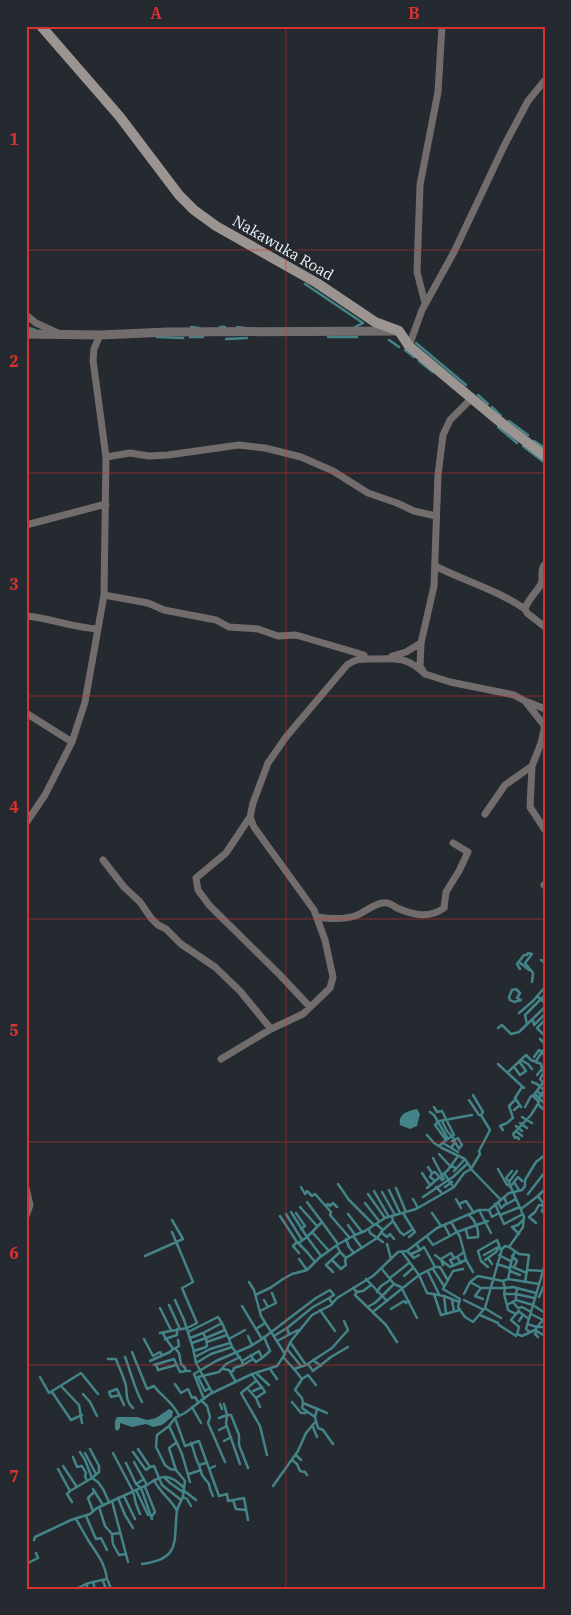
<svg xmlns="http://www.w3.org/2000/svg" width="571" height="1615" viewBox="0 0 571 1615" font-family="'IBM Plex Serif',serif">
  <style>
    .water { fill: #448488 }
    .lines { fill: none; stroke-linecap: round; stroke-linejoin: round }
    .stream { stroke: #448488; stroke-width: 2.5 }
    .minor { stroke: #726d6c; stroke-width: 7 }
    .tertiary { stroke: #726d6c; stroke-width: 9 }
    .secondary { stroke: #9b9491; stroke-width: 10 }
    .grid { fill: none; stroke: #d73232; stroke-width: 1; stroke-opacity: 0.55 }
    .labels { text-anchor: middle; stroke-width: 4; stroke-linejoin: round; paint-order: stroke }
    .street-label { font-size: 15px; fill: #f0f4f8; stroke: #242a30 }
    .neatline { fill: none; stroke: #d73232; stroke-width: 2 }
    .grid-label { font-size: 16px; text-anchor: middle; font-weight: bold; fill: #d73232 }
  </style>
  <rect width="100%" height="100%" fill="#242a30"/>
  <path class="water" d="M 417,1109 L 420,1114 L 417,1126 L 410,1129 L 400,1125 C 398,1114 407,1111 417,1109 Z
    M 169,1409 L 173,1411 L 172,1417 L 162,1425 L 153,1427 L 146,1424 L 132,1427 L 120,1423 L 120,1428 L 117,1431 L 115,1429 L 115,1421 L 117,1417 L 137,1417 L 147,1420 L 156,1418 Z"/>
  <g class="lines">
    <path class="stream" d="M 305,284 L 363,323 L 355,327
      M 26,327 L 35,330
      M 191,327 L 199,328
      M 220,327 L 225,327
      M 237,327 L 245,328
      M 157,337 L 183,338
      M 190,337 L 203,337
      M 328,337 L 357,337
      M 226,339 L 247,338
      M 389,340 L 399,347
      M 416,343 L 466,385
      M 405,350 L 414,357
      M 419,361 L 433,372
      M 478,395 L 488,404
      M 492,407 L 501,416
      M 509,421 L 528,435
      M 498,427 L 517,443
      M 534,441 L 545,448
      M 523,446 L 545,463
      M 541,960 L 545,963
      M 519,962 L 529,970
      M 520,969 L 517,964 L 524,955 L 527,955 L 528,953 L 532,954 L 525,963 L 533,973 L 532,982
      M 516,989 L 520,993 L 517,998 L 521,1000 L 514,1002 L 510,1000 L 509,997 L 512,990 Z
      M 537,996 L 545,1003
      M 519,1013 L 533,1001 L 545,987
      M 533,1020 L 534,1025 L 545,1014
      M 544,1021 L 537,1028 L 545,1036
      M 527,1024 L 525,1015 L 545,995
      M 498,1028 L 502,1025 L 511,1034 L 519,1032 L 545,1007
      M 540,1039 L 545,1044
      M 545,1048 L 542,1052 L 545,1056
      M 534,1057 L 539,1050 L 542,1052
      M 521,1060 L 528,1064 L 532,1069
      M 536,1061 L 542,1052
      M 545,1063 L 545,1062
      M 498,1064 L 524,1088
      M 514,1067 L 520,1075 L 526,1071 L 519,1061
      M 508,1072 L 526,1055 L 531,1060 L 541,1064 L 542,1069 L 545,1073
      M 544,1072 L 540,1079 L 545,1085
      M 537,1075 L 542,1069
      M 532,1082 L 537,1084 L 544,1090
      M 537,1091 L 545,1098
      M 535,1094 L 545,1104
      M 473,1095 L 483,1112 L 481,1115 L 490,1130 L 479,1151 L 480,1154 L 471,1169 L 500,1199
      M 538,1099 L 545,1089
      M 469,1100 L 479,1115 L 481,1115
      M 538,1104 L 543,1109
      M 434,1107 L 437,1112 L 442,1111 L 454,1135 L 446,1140
      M 521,1107 L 515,1098 L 522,1087
      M 525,1107 L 531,1096 L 533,1096 L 545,1080
      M 514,1110 L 520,1105
      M 430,1112 L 434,1115 L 448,1139
      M 522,1117 L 532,1123
      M 442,1121 L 447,1131 L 455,1140
      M 520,1123 L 527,1128
      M 516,1126 L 522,1131
      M 503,1130 L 500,1126 L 507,1123 L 513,1118 L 509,1106 L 516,1099
      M 516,1131 L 522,1136
      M 427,1135 L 434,1143 L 442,1148 L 465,1159 L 468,1164
      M 519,1139 L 517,1137 L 515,1138 L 513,1134 L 531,1115 L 539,1102 L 533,1096
      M 455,1142 L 452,1141 L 458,1138 L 462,1145 L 459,1148
      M 443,1143 L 458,1152
      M 439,1146 L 446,1140 L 435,1125 L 439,1121 L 472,1115
      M 451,1148 L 455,1142 L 459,1149
      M 439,1154 L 450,1166 L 454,1167 L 456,1169
      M 433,1158 L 444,1179
      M 428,1167 L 432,1173 L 435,1172 L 442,1180
      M 498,1169 L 507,1185 L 510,1185 L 524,1217 L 523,1227 L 509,1247 L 519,1254 L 529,1255 L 527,1270
      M 454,1171 L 465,1159
      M 422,1173 L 430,1185
      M 432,1173 L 430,1177 L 435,1181
      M 444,1173 L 452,1185
      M 509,1182 L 517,1171
      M 514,1182 L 518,1177 L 522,1181
      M 338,1184 L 349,1200 L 374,1225
      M 510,1185 L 509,1182 L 506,1178 L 512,1171
      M 301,1187 L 305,1194 L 307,1191 L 312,1196 L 315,1194 L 331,1212 L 330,1215 L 349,1237
      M 436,1187 L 441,1192
      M 445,1187 L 452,1182
      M 510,1187 L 514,1182 L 519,1190
      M 396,1188 L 406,1212
      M 427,1188 L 448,1170 L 458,1156
      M 389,1190 L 400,1213
      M 374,1191 L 389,1217
      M 382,1192 L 395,1215
      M 368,1194 L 385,1218
      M 528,1194 L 545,1172
      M 504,1197 L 507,1204 L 516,1199
      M 413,1199 L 418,1208
      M 456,1199 L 461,1208
      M 307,1202 L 322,1222
      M 498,1202 L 501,1208 L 507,1203
      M 365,1203 L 379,1221
      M 459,1204 L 466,1201 L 474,1213
      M 495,1204 L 500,1215 L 520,1207
      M 326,1206 L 328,1204 L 330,1206 L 333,1203 L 337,1207
      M 300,1207 L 317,1226
      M 544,1207 L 542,1211 L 545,1214
      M 521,1209 L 538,1196
      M 479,1210 L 491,1233
      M 489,1210 L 492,1217 L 499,1213
      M 291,1212 L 307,1237 L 312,1232 L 329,1251
      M 296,1213 L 305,1226 L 301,1229
      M 403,1213 L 413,1229
      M 432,1213 L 441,1226
      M 286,1214 L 302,1240
      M 348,1214 L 362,1232
      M 500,1215 L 504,1224 L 523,1214
      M 280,1216 L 297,1242 L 307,1252 L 315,1262
      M 393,1221 L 400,1232 L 404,1235 L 413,1229 L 415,1232 L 409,1237
      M 451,1222 L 460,1237 L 466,1260 L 473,1272
      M 536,1223 L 529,1217 L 535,1212 L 539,1205 L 545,1206 L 538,1196 L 545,1189
      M 376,1224 L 383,1230
      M 348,1225 L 355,1235
      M 444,1225 L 450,1236
      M 369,1229 L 370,1233 L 383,1242
      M 466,1230 L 468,1238 L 478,1237 C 479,1229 475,1220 469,1215
      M 312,1232 L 322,1222 L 338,1244
      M 381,1232 L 387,1237 L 390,1234 L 394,1239
      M 519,1234 L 512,1227 L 518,1225 L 524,1219
      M 353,1236 L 362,1248
      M 427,1237 L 433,1245 L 457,1232 L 488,1221
      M 346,1239 L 349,1247 L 354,1253
      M 297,1242 L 293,1246 L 299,1253
      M 300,1242 L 307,1237 L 321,1256
      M 387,1244 L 391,1259
      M 417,1245 L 420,1250 L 424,1247 L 435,1267 L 419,1275 L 427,1293 L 444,1296
      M 337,1246 L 340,1252 L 346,1258
      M 407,1251 L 414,1258 L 419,1255
      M 402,1252 L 419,1275
      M 545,1252 L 545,1261
      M 411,1254 L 420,1250
      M 435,1255 L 450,1267 L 466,1260
      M 484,1255 L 498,1247
      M 499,1255 L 510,1261
      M 145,1256 L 183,1239 L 172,1220
      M 512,1256 L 517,1261 L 514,1267
      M 457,1257 L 464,1252
      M 488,1258 L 492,1264
      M 299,1259 L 307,1270
      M 332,1260 L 341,1269 L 346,1265 L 345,1261 L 346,1258 L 377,1238 L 383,1230 L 393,1221 L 392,1216
      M 485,1260 L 496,1252 L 499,1247
      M 497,1264 L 509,1268
      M 443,1265 L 441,1259 L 451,1253 L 454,1258
      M 453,1265 L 450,1260 L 457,1257 L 461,1263
      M 510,1266 L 527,1273
      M 436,1267 L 440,1267 L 447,1279
      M 488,1267 L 481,1261 L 478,1251 L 497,1240 L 501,1250
      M 382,1269 L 394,1284 L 401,1287 L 417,1318
      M 433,1269 L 444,1286
      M 463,1269 L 453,1271 L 443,1289 L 460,1299 L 458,1307 L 465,1317 L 473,1322 L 485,1308 L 502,1249 L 505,1246 L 509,1247
      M 510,1271 L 520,1275
      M 333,1272 L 326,1265 L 340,1252
      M 428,1272 L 439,1294
      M 404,1276 L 413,1268
      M 390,1278 L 409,1263
      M 366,1279 L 387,1301
      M 508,1279 C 511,1268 509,1263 515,1251
      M 503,1281 L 505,1288 L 513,1287 L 536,1293
      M 249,1282 L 254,1290 L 261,1316 L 285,1354
      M 470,1282 L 481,1288
      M 525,1282 L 527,1270 L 543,1271
      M 353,1288 L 357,1292 L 355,1295 L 386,1325 L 397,1342
      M 517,1289 L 516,1294 L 534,1298
      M 357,1292 L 363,1291 L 371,1285
      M 377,1292 L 381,1286 L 390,1280
      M 434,1294 L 441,1315 L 460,1310
      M 464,1294 L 470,1282 L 478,1276 L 503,1281 L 508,1279 L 539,1284
      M 255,1295 L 270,1288 L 283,1279 L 292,1274 L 307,1270 L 319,1258 L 337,1245 L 355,1235 L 365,1231 L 385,1218 L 416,1209 L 444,1193 L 454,1187 L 464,1173 L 471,1169 L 468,1163 L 453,1177 L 423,1197
      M 539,1297 L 545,1283
      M 483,1299 L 475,1296 L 481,1288 L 505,1288 L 504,1294
      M 175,1300 L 184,1320 L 193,1348 L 196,1363 L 212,1392
      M 264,1300 L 268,1307
      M 452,1300 L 454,1311
      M 464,1300 L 482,1309
      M 516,1300 L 507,1305 L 504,1294 L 516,1294 L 516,1300 L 533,1305 L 545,1313
      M 513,1302 L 518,1308 L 522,1307 L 531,1312
      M 169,1305 L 180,1329
      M 507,1305 L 508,1310 L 516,1314 L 519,1311
      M 242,1306 L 262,1339 L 316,1298 L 330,1290 L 334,1295 L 329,1298
      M 367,1307 L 375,1303 L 394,1284
      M 160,1308 L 171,1330
      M 391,1309 L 404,1301 L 406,1303 L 409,1301
      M 486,1309 L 501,1318
      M 320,1310 L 335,1331
      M 260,1311 L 276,1303 L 272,1293
      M 374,1311 L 419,1275
      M 518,1311 L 529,1319
      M 446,1313 L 444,1296 L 459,1302
      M 516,1314 L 511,1320 L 519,1327 L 517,1334 L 522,1336 L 535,1330
      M 531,1314 L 543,1320 L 545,1318
      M 480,1315 L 498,1323 L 499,1325 L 516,1336
      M 519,1321 L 523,1315
      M 527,1324 L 537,1327 L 543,1320
      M 287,1328 L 313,1307 L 329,1298 L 332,1303
      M 256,1329 L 265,1323
      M 545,1329 L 543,1327 L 537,1327 L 535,1330 L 545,1336
      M 245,1330 L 229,1339 L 232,1347 L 242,1361 L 259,1351 L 262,1358 L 270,1351 L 264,1337
      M 537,1331 L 535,1334 L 538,1337
      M 188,1332 L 218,1317 L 222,1323
      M 530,1332 L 526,1329 L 545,1264
      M 160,1333 L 187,1328 L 197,1323 L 182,1288 L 193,1282 L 172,1232
      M 203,1333 L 222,1323 L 229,1339
      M 248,1336 L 252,1345
      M 274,1336 L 287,1328 L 289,1334
      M 190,1338 L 203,1333 L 206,1338 L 225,1330
      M 144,1339 L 153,1356 L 160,1352 L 162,1355
      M 165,1339 L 177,1335 L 177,1329
      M 277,1341 L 298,1330
      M 207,1342 L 227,1335
      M 290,1342 L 306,1365 L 332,1348 L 348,1330 L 344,1321
      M 192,1343 L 206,1338 L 207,1346
      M 175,1348 L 179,1353 L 181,1364 L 185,1368 L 186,1371 L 190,1371
      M 174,1349 L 179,1346 L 178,1340
      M 287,1349 L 301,1366
      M 194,1351 L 206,1347
      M 132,1352 L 147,1389 L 154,1386 C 161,1396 175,1404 179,1416
      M 125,1357 C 131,1372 134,1388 142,1402
      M 195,1357 L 210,1349 L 230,1343
      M 283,1357 L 294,1369 L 306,1365
      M 108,1359 L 116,1359 C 119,1368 124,1377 126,1386 C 127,1395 126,1402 133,1408
      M 253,1359 L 256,1362 L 262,1358
      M 313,1360 L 321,1366
      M 150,1361 L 170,1352 L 173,1349 C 170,1343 165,1339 163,1333
      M 196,1363 L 211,1354 L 232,1347
      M 156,1364 L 158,1370 L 176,1365
      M 308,1364 L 313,1371 L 331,1357 L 348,1347
      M 154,1365 L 174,1359 L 180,1372 L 186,1371
      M 243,1365 L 253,1359 L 251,1355
      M 223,1369 L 229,1370 L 236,1382
      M 270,1369 L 277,1379
      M 294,1369 L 302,1379
      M 230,1372 L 233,1371 L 234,1368 L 243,1365 L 242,1361
      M 252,1374 C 256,1381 261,1385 265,1392 L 256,1398
      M 257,1374 L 269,1385
      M 40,1377 L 49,1393 L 81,1373 L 98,1394
      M 198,1377 L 219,1372 L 226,1364 L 240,1357
      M 198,1377 L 205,1391 L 210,1388
      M 256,1381 L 241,1393 L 260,1426 L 267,1455
      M 175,1384 L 181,1393 L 188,1389 L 192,1398 L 195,1397 L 198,1402
      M 316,1385 L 308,1375 L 302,1379 L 295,1390 L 302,1398 L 303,1403 L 327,1413
      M 61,1386 L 79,1405 L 82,1423
      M 247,1388 L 256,1398 L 260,1407
      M 253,1391 L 262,1387
      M 52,1392 L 71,1420 L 82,1415
      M 83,1394 L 90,1402 L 97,1416
      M 120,1395 L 111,1397 L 109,1392 L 117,1389 L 124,1405
      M 204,1399 L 194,1374 L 216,1361 L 251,1346 L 262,1339
      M 201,1400 L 207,1406 L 210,1417 L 208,1423 L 225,1462
      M 292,1402 L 301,1413 L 306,1413
      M 303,1403 L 302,1408 L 315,1417
      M 220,1404 L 222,1409
      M 192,1407 L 201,1423
      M 317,1409 L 315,1417 L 318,1428 L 323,1430 L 333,1444
      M 227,1415 L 231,1415 L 239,1435 L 239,1445 L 248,1468
      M 227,1415 L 226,1424 L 240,1464
      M 175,1418 L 185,1446 L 199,1441 L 219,1496 L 227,1494 L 228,1501 L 244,1498 L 248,1520
      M 219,1418 L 227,1415 L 224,1404
      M 169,1426 L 182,1454 L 190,1482
      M 313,1427 L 317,1437
      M 219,1430 L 227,1426
      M 224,1441 L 231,1437
      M 191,1443 C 194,1450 195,1458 199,1465 L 206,1463
      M 138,1449 L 150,1467 L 154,1466 L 162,1485 L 181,1500
      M 80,1452 L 85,1460 L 92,1478 L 98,1482 L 103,1489 L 109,1502
      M 133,1452 L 146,1470 L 150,1467
      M 85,1453 L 96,1474
      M 113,1453 L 133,1491 L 136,1504 L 140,1514
      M 296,1455 L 301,1460
      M 73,1457 L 77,1467 L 82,1466 L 86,1473 L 85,1476 L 87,1481
      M 292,1460 L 297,1464 L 300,1471 L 305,1472 L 307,1475
      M 134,1462 L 147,1485
      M 126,1463 L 136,1484 L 141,1488 L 152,1519
      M 199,1465 L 202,1475 L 209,1484 L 210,1489 L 213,1496
      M 63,1466 L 77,1487
      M 58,1469 L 70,1491 L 67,1494 L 72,1502
      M 209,1469 L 215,1466
      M 176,1470 L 169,1448 L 177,1442
      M 189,1474 L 201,1470
      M 165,1478 L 170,1483 L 183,1492
      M 154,1480 C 160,1493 171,1499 177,1511
      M 136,1484 L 144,1479
      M 273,1486 L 298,1451 L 306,1433 L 316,1421
      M 145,1487 L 155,1512 L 152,1516
      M 93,1489 L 103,1505
      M 136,1490 L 148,1515
      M 183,1490 L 196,1500
      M 70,1491 L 92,1478 L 99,1472 L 99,1466 L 90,1449
      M 124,1496 L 135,1519
      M 183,1497 L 187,1499 L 191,1506
      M 118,1498 L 125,1515 L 133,1528
      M 233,1500 L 236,1509 L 246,1510
      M 112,1501 L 128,1562
      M 99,1507 L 105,1526 L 112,1534 L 120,1533
      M 93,1511 L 88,1498 L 94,1492
      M 86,1516 L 96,1539 L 101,1538 L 107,1550
      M 76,1519 C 80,1526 84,1533 88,1540 C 96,1553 105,1562 107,1579 L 93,1582 L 95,1589
      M 112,1535 L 113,1544 L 119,1555 L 126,1554
      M 34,1540 L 35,1537 L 71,1520 L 90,1514 L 97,1508 L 147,1485 C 162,1474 170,1474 183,1487
      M 26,1564 L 38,1558 L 36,1553
      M 142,1564 C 182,1559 173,1541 177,1511 C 178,1505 182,1501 183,1496 C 184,1491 184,1486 185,1481 L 176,1470 L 170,1469 L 165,1465 L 156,1447 L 157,1435 L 169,1426 L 175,1418 L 185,1413 L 210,1394 L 252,1374 L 277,1366 L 283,1357 L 291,1341 L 312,1315 L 331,1305 L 337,1298 L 373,1276 L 398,1252 L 407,1251 L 437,1228 L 479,1210 L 489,1210 L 509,1193 L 522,1190 L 525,1186 L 525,1180 L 536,1162 L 545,1155
      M 103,1581 L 106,1589
      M 108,1581 L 111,1589
      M 76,1589 L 86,1584
      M 88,1589 L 86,1584 L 93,1582"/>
    <path class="minor" d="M 425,303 L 417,272 L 420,185 L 438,92 L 442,26
      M 26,315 L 36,323 L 58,333
      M 409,346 L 422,310 L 454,252 L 505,144 L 528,101 L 545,80
      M 106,457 L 130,453 L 149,456 L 168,455 L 239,445 L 265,448 L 301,457 L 333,471 L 368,493 L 397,503 L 414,511 L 436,516
      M 26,525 L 106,504
      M 545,564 C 539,571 544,577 541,584 C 536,593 528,599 525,609 L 527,613 L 545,627
      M 435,566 C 465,581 497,590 525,609
      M 104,595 L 148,603 L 164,610 L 216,620 L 229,627 L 258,629 L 278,636 L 296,635 L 364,655
      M 26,616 C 51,618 73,628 98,629
      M 421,643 L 420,666 L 425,674 L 450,682 L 514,695 L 525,701 L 544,725 L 544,730 L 541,743 L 532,766 L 505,785 L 485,814
      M 392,656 L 406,652 L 421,643 L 434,586 L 438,475 L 443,435 L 450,420 L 472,398
      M 528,702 L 545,709
      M 26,713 L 72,742
      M 532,766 L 530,807 L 545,830
      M 250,817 L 226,853 L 196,878 L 198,890 L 209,905 L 280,975 L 310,1007
      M 26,823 L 45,795 L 72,742 L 85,702 L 104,595 L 106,457 L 93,360 L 94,349 L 100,335
      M 103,860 L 124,887 L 140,902 L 151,918 L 158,925 L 166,929 L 181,944 L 215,967 L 240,991 L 271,1029
      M 544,885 L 545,884
      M 317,917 C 330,919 342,920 355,916 C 364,913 377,901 387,903 C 390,903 394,906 397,908 C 413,915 429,919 444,908 L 446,892 L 459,871 L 468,852 L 453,843
      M 221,1059 L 271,1029 L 303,1014 L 330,988 L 333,977 L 325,940 L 314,910 L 254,827 L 250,817 L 253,803 L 268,763 L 286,737 L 347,665 C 356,658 362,659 373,659 C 397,658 407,657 425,674
      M 26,1188 L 30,1205 L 26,1216"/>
    <path class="tertiary" d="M 26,334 L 100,335 L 168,332 L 398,331"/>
    <path class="secondary" d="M 41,26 L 120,117 L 179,195 L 194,210 L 216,226 L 317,283 L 375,322 L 399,331 L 409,346 L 494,417 L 545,456"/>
  </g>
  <path class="grid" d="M 286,26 L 286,1589M 26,250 L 545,250M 26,473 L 545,473M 26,696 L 545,696M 26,919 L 545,919M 26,1142 L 545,1142M 26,1365 L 545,1365"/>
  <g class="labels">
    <g class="street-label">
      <text transform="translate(283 248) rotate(30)" y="5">Nakawuka Road</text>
    </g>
  </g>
  <rect width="571" height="1615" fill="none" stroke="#242a30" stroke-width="55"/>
  <rect x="28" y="28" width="516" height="1560" class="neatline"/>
  <g class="grid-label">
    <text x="156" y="19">A</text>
    <text x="414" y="19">B</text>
    <text x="14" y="145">1</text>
    <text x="14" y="367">2</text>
    <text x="14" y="590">3</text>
    <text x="14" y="813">4</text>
    <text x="14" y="1036">5</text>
    <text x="14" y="1259">6</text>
    <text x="14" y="1482">7</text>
  </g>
</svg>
